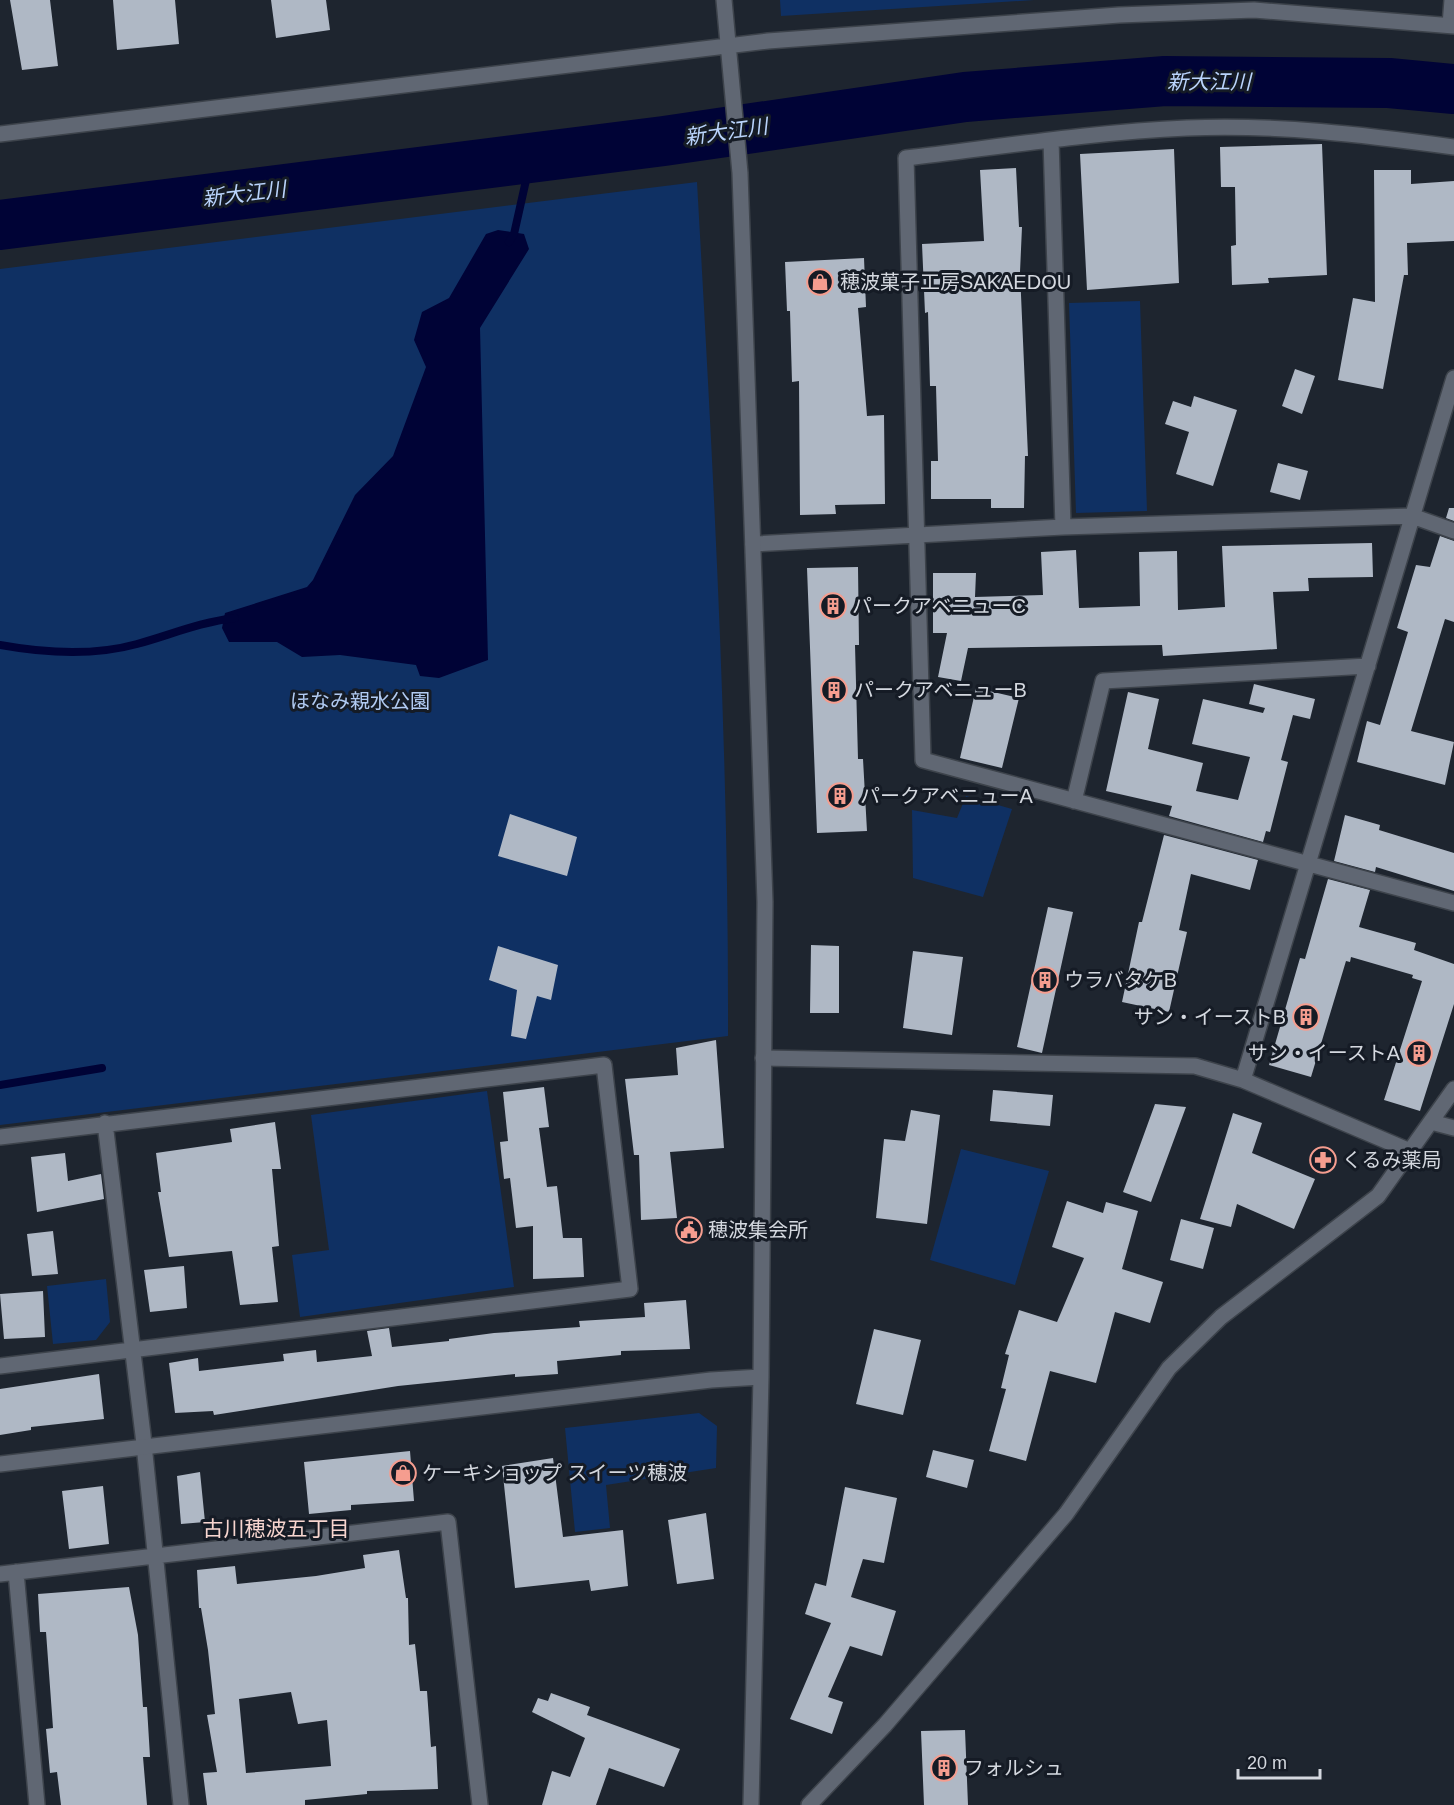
<svg xmlns="http://www.w3.org/2000/svg" width="1454" height="1805" viewBox="0 0 1454 1805" font-family="Arial,'Noto Sans JP',sans-serif">
  <style>
    .green { fill: #0f3063 }
    .water { fill: #000336 }
    .lines { fill: none; stroke-linecap: round; stroke-linejoin: round }
    .stream { stroke: #000336; stroke-width: 8 }
    .river { stroke: #000336; stroke-width: 50 }
    .building { fill: #afb8c5; fill-rule: evenodd }
    .minor-casing { stroke: #3d434b; stroke-width: 18 }
    .tertiary-casing { stroke: #3d434b; stroke-width: 18 }
    .minor { stroke: #606773; stroke-width: 15 }
    .tertiary { stroke: #606773; stroke-width: 15 }
    .labels { text-anchor: middle; stroke-width: 6; stroke-linejoin: round; paint-order: stroke }
    .poi-label { font-size: 20px; fill: #d4d8df; stroke: #151b25; text-anchor: start }
    .park-label { font-size: 20px; fill: #b1cbf3; stroke: #151b25 }
    .water-label { font-size: 21px; font-style: italic; fill: #bad4fc; stroke: #151b25 }
    .neighbourhood-label { font-size: 21px; fill: #f7d5cf; stroke: #151b25 }
  </style>
  <rect width="100%" height="100%" fill="#1e252f"/>
  <path class="green" d="M 780,0 L 1034,0 L 781,16 Z
    M 697,182 C 713,466 729,751 728,1036 L 0,1125 L 0,269 Z
    M 1140,301 L 1147,511 L 1076,513 L 1069,303 Z
    M 966,796 L 1012,809 L 983,897 L 913,878 L 912,810 L 957,818 Z
    M 487,1091 L 514,1287 L 300,1317 L 292,1255 L 329,1250 L 311,1115 Z
    M 961,1149 L 1049,1171 L 1015,1285 L 930,1260 Z
    M 106,1279 L 110,1322 L 96,1340 L 53,1344 L 47,1286 Z
    M 699,1413 L 717,1426 L 716,1468 L 606,1485 L 610,1528 L 575,1532 L 565,1428 Z"/>
  <path class="water" d="M 498,230 L 524,234 L 529,249 L 480,328 L 488,660 L 439,678 L 420,676 L 416,665 L 340,655 L 302,657 L 277,642 L 229,642 L 222,628 L 225,613 L 307,587 L 313,580 L 355,495 L 393,456 L 426,367 L 414,340 L 422,312 L 449,298 L 486,234 Z"/>
  <g class="lines">
    <path class="stream" d="M 509,242 L 514,234 L 531,158
      M 0,645 C 44,653 94,656 137,644 C 170,635 200,622 235,618
      M 0,1085 L 102,1068"/>
    <path class="river" d="M 0,225 L 664,141 L 965,97 L 1165,81 L 1389,83 L 1454,89"/>
  </g>
  <path class="building" d="M 10,0 L 50,0 L 58,66 L 22,70 Z
    M 113,0 L 175,0 L 179,44 L 117,50 Z
    M 271,0 L 326,0 L 330,30 L 276,38 Z
    M 1322,144 L 1327,275 L 1268,278 L 1269,283 L 1232,285 L 1231,246 L 1236,245 L 1235,187 L 1221,187 L 1220,147 Z
    M 1174,149 L 1179,283 L 1087,290 L 1080,154 Z
    M 1016,168 L 1019,227 L 1022,227 L 1020,272 L 1028,456 L 1025,456 L 1024,508 L 991,508 L 991,499 L 931,499 L 931,461 L 938,461 L 936,386 L 930,386 L 928,312 L 925,313 L 922,244 L 984,241 L 980,170 Z
    M 1374,170 L 1411,170 L 1411,184 L 1454,181 L 1454,241 L 1407,243 L 1408,275 L 1404,275 L 1383,389 L 1338,380 L 1353,298 L 1375,302 Z
    M 864,258 L 866,307 L 858,308 L 867,416 L 884,415 L 885,504 L 835,505 L 836,514 L 800,515 L 799,381 L 792,382 L 790,311 L 787,311 L 785,262 Z
    M 1295,369 L 1315,376 L 1302,414 L 1282,406 Z
    M 1194,396 L 1237,410 L 1213,486 L 1176,474 L 1189,432 L 1165,424 L 1173,401 L 1191,407 Z
    M 1278,463 L 1308,471 L 1300,500 L 1270,492 Z
    M 1449,508 L 1454,508 L 1454,521 L 1446,518 Z
    M 1440,536 L 1454,541 L 1454,622 L 1445,619 L 1411,731 L 1454,742 L 1445,785 L 1357,762 L 1367,721 L 1380,725 L 1408,632 L 1397,628 L 1416,565 L 1430,567 Z
    M 1372,543 L 1373,577 L 1308,578 L 1309,591 L 1273,592 L 1277,649 L 1163,656 L 1162,645 L 968,648 L 961,681 L 938,677 L 947,633 L 933,633 L 933,573 L 976,573 L 975,597 L 1043,595 L 1041,552 L 1076,550 L 1079,608 L 1140,606 L 1139,552 L 1177,551 L 1178,610 L 1225,607 L 1222,546 Z
    M 858,567 L 859,645 L 855,645 L 858,759 L 863,759 L 867,831 L 817,833 L 807,568 Z
    M 1254,684 L 1315,699 L 1310,719 L 1293,715 L 1281,760 L 1288,762 L 1270,832 L 1266,831 L 1263,842 L 1169,816 L 1172,806 L 1106,791 L 1128,692 L 1159,699 L 1148,749 L 1203,763 L 1196,791 L 1238,800 L 1250,757 L 1192,744 L 1203,699 L 1263,713 L 1265,708 L 1249,704 Z
    M 976,688 L 1019,698 L 1002,768 L 960,758 Z
    M 510,814 L 577,837 L 567,876 L 498,856 Z
    M 1345,815 L 1380,825 L 1379,830 L 1454,853 L 1454,891 L 1376,867 L 1375,872 L 1334,861 Z
    M 1164,835 L 1258,860 L 1250,890 L 1191,874 L 1179,930 L 1187,932 L 1169,1012 L 1122,1002 L 1139,922 L 1142,922 Z
    M 1328,879 L 1370,890 L 1359,927 L 1416,943 L 1414,950 L 1454,964 L 1454,1004 L 1420,1111 L 1384,1100 L 1422,981 L 1412,978 L 1413,975 L 1351,957 L 1350,962 L 1346,961 L 1311,1077 L 1269,1065 L 1300,958 L 1305,959 Z
    M 1048,907 L 1073,912 L 1042,1053 L 1017,1047 Z
    M 811,945 L 839,946 L 839,1013 L 810,1013 Z
    M 498,946 L 558,965 L 551,1000 L 537,996 L 526,1039 L 511,1036 L 517,990 L 489,980 Z
    M 913,951 L 963,957 L 952,1035 L 903,1028 Z
    M 716,1040 L 724,1148 L 670,1152 L 677,1218 L 641,1220 L 639,1155 L 634,1155 L 625,1079 L 678,1075 L 676,1048 Z
    M 544,1087 L 549,1127 L 539,1128 L 547,1187 L 557,1186 L 563,1238 L 582,1238 L 584,1277 L 533,1279 L 533,1226 L 516,1228 L 510,1178 L 504,1179 L 500,1142 L 508,1141 L 503,1092 Z
    M 993,1090 L 1053,1095 L 1050,1126 L 990,1121 Z
    M 1155,1104 L 1186,1107 L 1151,1202 L 1123,1192 Z
    M 911,1110 L 940,1115 L 927,1224 L 876,1218 L 884,1139 L 905,1141 Z
    M 1233,1113 L 1262,1123 L 1252,1153 L 1315,1179 L 1294,1229 L 1237,1204 L 1231,1227 L 1200,1219 Z
    M 275,1122 L 281,1169 L 272,1169 L 279,1246 L 272,1247 L 278,1302 L 240,1305 L 232,1251 L 169,1257 L 158,1192 L 161,1192 L 156,1153 L 232,1142 L 230,1129 Z
    M 65,1153 L 68,1181 L 101,1174 L 104,1199 L 37,1212 L 31,1157 Z
    M 1067,1201 L 1103,1213 L 1106,1202 L 1138,1211 L 1122,1269 L 1163,1282 L 1150,1323 L 1115,1312 L 1096,1383 L 1050,1371 L 1026,1461 L 989,1451 L 1006,1389 L 1001,1388 L 1009,1355 L 1005,1354 L 1019,1310 L 1057,1322 L 1084,1258 L 1052,1247 Z
    M 1181,1219 L 1214,1228 L 1203,1269 L 1170,1260 Z
    M 53,1231 L 58,1274 L 32,1276 L 27,1234 Z
    M 184,1266 L 187,1308 L 150,1312 L 144,1270 Z
    M 43,1291 L 45,1337 L 4,1339 L 0,1294 Z
    M 686,1300 L 690,1349 L 621,1351 L 621,1355 L 557,1361 L 558,1374 L 515,1377 L 515,1374 L 398,1386 L 214,1415 L 213,1411 L 175,1413 L 169,1363 L 198,1358 L 199,1371 L 284,1361 L 283,1354 L 316,1350 L 317,1362 L 372,1356 L 367,1331 L 389,1328 L 392,1347 L 449,1341 L 449,1339 L 494,1333 L 580,1327 L 579,1321 L 645,1317 L 644,1303 Z
    M 874,1329 L 921,1340 L 903,1415 L 856,1404 Z
    M 99,1374 L 104,1419 L 31,1427 L 31,1430 L 0,1435 L 0,1389 Z
    M 933,1450 L 974,1460 L 967,1488 L 926,1477 Z
    M 410,1451 L 414,1501 L 351,1505 L 351,1510 L 309,1514 L 304,1462 Z
    M 553,1458 L 563,1537 L 623,1530 L 628,1586 L 591,1591 L 589,1580 L 515,1588 L 502,1466 Z
    M 200,1472 L 205,1522 L 181,1524 L 177,1476 Z
    M 103,1486 L 109,1544 L 69,1549 L 62,1491 Z
    M 845,1487 L 897,1498 L 884,1563 L 863,1559 L 851,1597 L 896,1611 L 882,1656 L 850,1646 L 828,1697 L 843,1702 L 832,1734 L 790,1719 L 831,1623 L 805,1614 L 815,1583 L 826,1586 Z
    M 706,1513 L 714,1579 L 677,1584 L 668,1520 Z
    M 399,1550 L 406,1598 L 408,1598 L 409,1645 L 415,1644 L 420,1691 L 427,1691 L 431,1747 L 436,1746 L 438,1789 L 367,1791 L 367,1794 L 305,1800 L 305,1805 L 207,1805 L 203,1773 L 217,1772 L 207,1715 L 215,1714 L 208,1650 L 201,1608 L 199,1608 L 197,1570 L 235,1566 L 237,1584 L 316,1576 L 365,1568 L 363,1555 ZM 291,1692 L 298,1724 L 327,1720 L 331,1766 L 246,1773 L 239,1699 Z
    M 129,1587 L 138,1635 L 143,1707 L 147,1707 L 150,1757 L 143,1757 L 147,1805 L 61,1805 L 57,1772 L 50,1773 L 46,1729 L 53,1728 L 46,1632 L 40,1632 L 38,1594 Z
    M 551,1693 L 590,1707 L 587,1715 L 680,1749 L 664,1787 L 609,1768 L 596,1805 L 542,1805 L 552,1771 L 570,1777 L 585,1738 L 532,1712 L 538,1698 L 548,1701 Z
    M 965,1730 L 968,1805 L 924,1805 L 921,1731 Z"/>
  <g class="lines">
    <g class="minor-casing">
      <path id="minor" d="M 1450,25 L 1452,0
        M 1051,140 L 1063,527
        M 1454,147 C 1365,135 1276,124 1187,128 C 1093,132 999,147 906,158 L 923,760 L 1454,903
        M 753,544 L 1063,527 L 1412,516 L 1454,531
        M 1074,801 L 1103,681 L 1368,666
        M 763,1058 L 1195,1066 L 1243,1080 L 1410,1151
        M 1243,1080 L 1454,378
        M 1431,1122 L 1454,1128
        M 105,1123 L 143,1435 L 181,1805
        M 0,1137 L 604,1065 L 630,1289 L 0,1366
        M 16,1572 L 37,1805
        M 0,1574 L 448,1522 L 480,1805
        M 809,1805 L 885,1725 L 1066,1514 L 1169,1368 L 1221,1317 L 1378,1196 L 1454,1089"/>
    </g>
    <g class="tertiary-casing">
      <path id="tertiary" d="M 724,0 L 740,173 L 765,902 L 761,1377 L 751,1805
        M 0,134 L 768,41 L 1119,15 L 1254,10 L 1454,26
        M 0,1464 L 711,1380 L 761,1377"/>
    </g>
    <use href="#minor" class="minor"/>
    <use href="#tertiary" class="tertiary"/>
  </g>
  <defs>
    <g id="shop-ring" transform="scale(1.35)"><circle r="9.5" fill="#151b25" stroke="#f59d8f" stroke-width="1.5"/><path d="M-5-2.5h2.3a2.7 3.5 0 0 1 5.4 0H5L5.5 6h-11ZM-1.5-2.5h3a1.5 2.3 0 0 0-3 0Z" fill="#f59d8f"/></g>
    <g id="building-ring" transform="scale(1.35)"><circle r="9.5" fill="#151b25" stroke="#f59d8f" stroke-width="1.5"/><path d="M-4-6H4V6H1V3H-1V6H-4ZM-2.5-4.3h1.7v1.8h-1.7ZM.8-4.3h1.7v1.8H.8ZM-2.5-1h1.7V.8h-1.7ZM.8-1h1.7V.8H.8Z" fill="#f59d8f"/></g>
    <g id="pharmacy-ring" transform="scale(1.35)"><circle r="9.5" fill="#151b25" stroke="#f59d8f" stroke-width="1.5"/><path d="M-2-6h4v4h4v4h-4v4h-4v-4h-4v-4h4Z" fill="#f59d8f"/></g>
    <g id="civic-ring" transform="scale(1.35)"><circle r="9.5" fill="#151b25" stroke="#f59d8f" stroke-width="1.5"/><path d="M-.6-6.5H3V-4.5H.6V-3L4-1V1h2V6H-6V1h2V-1L-.6-3ZM-1.2 2.5V6h2.4V2.5Z" fill="#f59d8f"/></g>
  </defs>
  <g fill-rule="evenodd">
    <use href="#shop-ring" x="820" y="282"/>
    <use href="#building-ring" x="833" y="606"/>
    <use href="#building-ring" x="834" y="690"/>
    <use href="#building-ring" x="840" y="796"/>
    <use href="#building-ring" x="1045" y="980"/>
    <use href="#building-ring" x="1306" y="1017"/>
    <use href="#building-ring" x="1419" y="1053"/>
    <use href="#pharmacy-ring" x="1323" y="1160"/>
    <use href="#civic-ring" x="689" y="1230"/>
    <use href="#shop-ring" x="403" y="1473"/>
    <use href="#building-ring" x="944" y="1768"/>
  </g>
  <g class="labels">
    <g class="poi-label">
      <text x="840" y="289">穂波菓子工房SAKAEDOU</text>
      <text x="852" y="613">パークアベニューC</text>
      <text x="854" y="697">パークアベニューB</text>
      <text x="860" y="803">パークアベニューA</text>
      <text x="1064" y="987">ウラバタケB</text>
      <text x="1286" y="1024" text-anchor="end">サン・イーストB</text>
      <text x="1400" y="1060" text-anchor="end">サン・イーストA</text>
      <text x="1342" y="1167">くるみ薬局</text>
      <text x="708" y="1237">穂波集会所</text>
      <text x="422" y="1480">ケーキショップ スイーツ穂波</text>
      <text x="964" y="1775">フォルシュ</text>
    </g>
    <g class="park-label">
      <text x="360" y="708">ほなみ親水公園</text>
    </g>
    <g class="water-label">
      <text x="1209" y="89">新大江川</text>
      <text transform="translate(726 132) rotate(-8)" y="7">新大江川</text>
      <text transform="translate(244 194) rotate(-7)" y="7">新大江川</text>
    </g>
    <g class="neighbourhood-label">
      <text x="276" y="1536">古川穂波五丁目</text>
    </g>
  </g>
  <path d="M1238 1769v9h82v-9" fill="none" stroke="#d4d8df" stroke-width="3"/>
  <text x="1247" y="1769" font-size="18" fill="#d4d8df" stroke="#151b25" stroke-width="4.5" paint-order="stroke">20 m</text>
</svg>
